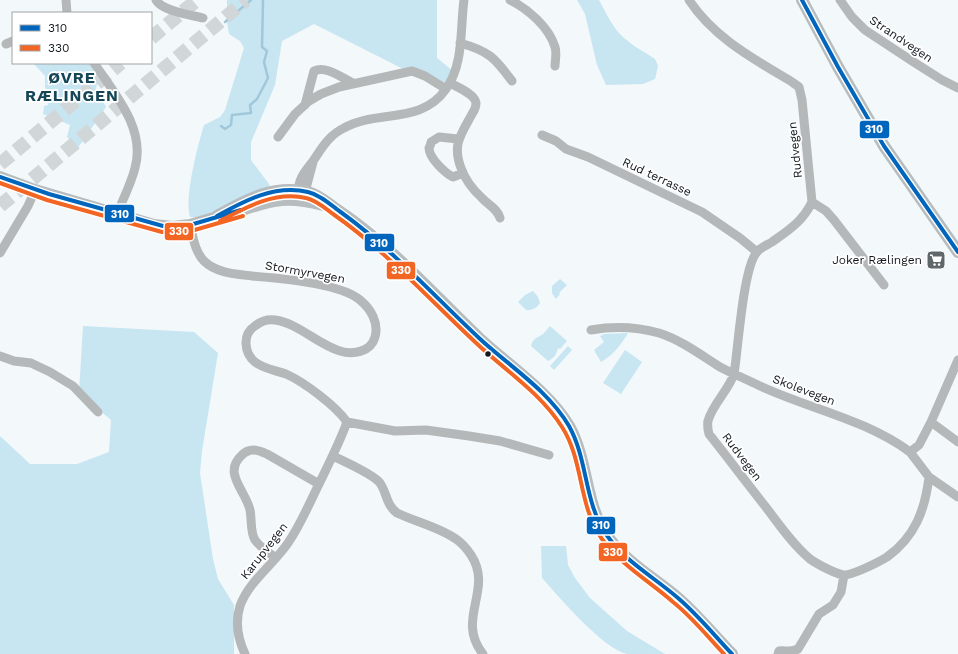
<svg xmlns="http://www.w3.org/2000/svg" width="958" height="654" viewBox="0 0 958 654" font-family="'Work Sans',sans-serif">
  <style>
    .green { fill: #c8e5f2 }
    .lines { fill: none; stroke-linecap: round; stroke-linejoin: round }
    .stream { stroke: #a1c8da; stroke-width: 2.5 }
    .highway-tunnel { stroke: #d1d7d9; stroke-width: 14; stroke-dasharray: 14 7; stroke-linecap: butt }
    .minor { stroke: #b5b8b9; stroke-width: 9 }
    .major { stroke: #b7bcbe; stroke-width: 12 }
    .bus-1-casing { stroke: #fff; stroke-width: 7 }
    .bus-2-casing { stroke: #fff; stroke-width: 7 }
    .bus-1 { stroke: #0065bd; stroke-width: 4 }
    .bus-2 { stroke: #f26522; stroke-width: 4 }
    .bus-dot { fill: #11191d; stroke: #fff; stroke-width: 1.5 }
    .labels { text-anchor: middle; stroke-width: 3.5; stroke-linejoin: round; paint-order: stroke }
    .street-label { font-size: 12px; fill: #11191d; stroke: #fff }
    .poi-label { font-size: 12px; fill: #11191d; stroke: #fff; text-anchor: end }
    .district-label { font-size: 16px; font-weight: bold; letter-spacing: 1px; fill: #154658; stroke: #fff }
    .line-badge { stroke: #fff; stroke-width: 1.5 }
    .badge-label { font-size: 11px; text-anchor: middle; font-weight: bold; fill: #fff }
  </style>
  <rect width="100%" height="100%" fill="#f3f8fa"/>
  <path class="green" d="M 227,0 L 437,0 L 437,58 L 453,71 L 443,89 L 314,24 L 282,41 L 275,85 L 251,142 L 251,160 L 269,184 L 275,198 L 203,217 L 190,217 C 184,197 198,145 204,125 L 220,117 L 225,110 L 244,48 L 240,41 L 229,34 L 227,22 Z
    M 577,0 L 599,0 C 605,11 611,24 619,33 C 629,44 643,51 655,59 L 658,66 L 655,79 L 643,84 L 606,85 L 597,65 L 585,14 Z
    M 33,63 L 89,63 L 98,79 L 96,89 L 106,107 L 78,148 L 67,137 L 70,125 L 43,114 L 44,106 L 48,105 L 49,94 L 45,88 L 45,76 Z
    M 560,279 L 567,285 L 559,293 L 560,294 L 556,299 L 552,293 L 552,286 Z
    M 533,291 L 538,297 L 540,303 C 537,308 531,311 526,310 L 518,302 L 525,295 Z
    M 83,326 L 194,332 L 218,353 L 202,451 L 200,473 L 213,559 L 218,579 L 234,605 L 234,654 L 0,654 L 0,436 L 30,464 L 77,464 L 109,452 L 111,420 L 79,393 Z
    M 550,326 L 567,341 L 560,349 L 558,348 C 557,354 554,358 548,361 L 531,346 C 533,338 537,338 543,334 C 545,332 548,328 550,326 Z
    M 628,333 C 621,345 613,355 601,362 L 594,350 L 604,342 L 600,336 L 604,334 Z
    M 568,346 L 572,350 L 554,370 L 550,366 Z
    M 625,350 L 642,362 L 621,394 L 603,383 Z
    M 541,546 L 566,546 L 568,565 L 575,578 L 590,598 L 627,631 L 665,654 C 653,654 639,654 627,654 C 602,648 560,598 542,578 Z"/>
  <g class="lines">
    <path class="stream" d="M 225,22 L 251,0
      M 221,126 L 225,129 L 231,125 L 232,115 L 251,113 L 250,105 L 257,99 L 268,78 L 264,62 L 267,51 L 262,47 L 263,0"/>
    <path class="highway-tunnel" d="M 151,38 L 197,0
      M 0,164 L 121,63
      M 0,206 L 246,0"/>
    <path class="minor" d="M 66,0 L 67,13
      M 156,0 C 162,11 191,15 203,18
      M 510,0 C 528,9 549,27 555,47 C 557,53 555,61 555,66
      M 689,0 C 714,38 754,59 792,82 L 799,87 L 802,100 L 812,202 C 803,221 789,230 772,242 C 767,245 760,248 757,252 C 743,267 738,350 734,374 C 728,391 712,405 708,421 C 707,426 708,430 709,434 C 728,458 746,482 765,506 C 779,524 792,544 810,559 C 817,564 834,573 843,575 C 851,576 879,562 887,557 C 915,537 925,510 929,477
      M 840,0 L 852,17 L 865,30 L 912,61 L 942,80 L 958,88
      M 460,43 C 489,51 495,58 512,81
      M 6,44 L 13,41
      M 94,63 C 115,94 146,129 135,168 C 131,184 123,199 117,214
      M 450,83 C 457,87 475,94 476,103 C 476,107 474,111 472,114 C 461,135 452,144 461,168 C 465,179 473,190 482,198 C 488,205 497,208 500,218
      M 305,105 L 314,71 C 326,65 342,78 353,83
      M 542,135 L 556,141 L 566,149 L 588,157 L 702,212 L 740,238 L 757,252
      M 278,137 L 295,114 L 309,101 L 321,94 L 339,87 L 412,71 L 425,76 L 446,89
      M 458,139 L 439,137 L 431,142 C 431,144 430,146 429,148 C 429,158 445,173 453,177 L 463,173
      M 302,195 L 305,192 L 313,162
      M 298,196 C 297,181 304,172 313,161 C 322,148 329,135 344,128 C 378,109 421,125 446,89 C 464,64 460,29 464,0
      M 812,202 L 826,211 L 834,220 L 884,285
      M 190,225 C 193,237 195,252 204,261 C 216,273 236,274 252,276 C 279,278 341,283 360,300 C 371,309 379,323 375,337 C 371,352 353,355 340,351 C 317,344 298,323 275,320 C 267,319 261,321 255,326 C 242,334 244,353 255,362 C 264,369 275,370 286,374 C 304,382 336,406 347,422 L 395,431 L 426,430 L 469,436 L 500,441 L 549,455
      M 0,253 L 28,206 L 35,190
      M 591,330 C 614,326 637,327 659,333 C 681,340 701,355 720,367 C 733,374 746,379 758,385 C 809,409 865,419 910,452 L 919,445 L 931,422 L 958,360
      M 0,356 L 14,361 L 31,363 L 50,372 L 73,386 L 98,412
      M 931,422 L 958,442
      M 910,452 L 929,477 L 958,497
      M 333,456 C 345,462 373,474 380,483 C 387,493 386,505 397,513 C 416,522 439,527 456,539 C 462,543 467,549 471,555 C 494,590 455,619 483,654
      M 276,558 C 269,553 260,547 255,540 C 250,532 252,520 250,510 C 246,491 222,473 242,455 C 250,447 258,450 267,454 L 319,484
      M 245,654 C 238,639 235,622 240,606 C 249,581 273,565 288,543 C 301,524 309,504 319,484 C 329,463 339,444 347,422
      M 778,654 L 779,651 C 786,650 791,653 798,649 L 819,614 L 833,605 L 841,592 L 844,575"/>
    <path class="major" d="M 802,0 L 838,67 L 884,146 L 958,252
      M 0,177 L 35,190 L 154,225 L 173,227 L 190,225 L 224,215
      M 242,210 C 274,199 289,196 323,205
      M 217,216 C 245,200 274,184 308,192 C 321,196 328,204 339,211 C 392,247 433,294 479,338 C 508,365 549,392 569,426 C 588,460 585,504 606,534 C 624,561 653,577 678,598 C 697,615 714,635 732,654"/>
    <g class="bus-1-casing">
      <path id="bus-1" d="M 802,0 L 838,67 L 884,146 L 958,252
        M 0,177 L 49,194 L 163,226 L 190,225 L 241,210
        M 217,216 C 244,201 275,184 308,192 C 321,195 332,206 342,213 C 393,250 434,296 479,338 C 509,366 548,390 569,426 C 588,460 584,502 606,534 C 624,561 654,577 678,598 C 698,615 714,635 732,654"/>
    </g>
    <g class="bus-2-casing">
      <path id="bus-2" d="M 0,183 L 47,200 L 162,232 L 191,231 L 243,216
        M 220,221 C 246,207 275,191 306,198 C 316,200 325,208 333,214 C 386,251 428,298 474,341 C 503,369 540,392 562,427 C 584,461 578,506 602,539 C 621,565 649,581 673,602 C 692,617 707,636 724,654"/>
    </g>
    <use href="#bus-1" class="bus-1"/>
    <use href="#bus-2" class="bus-2"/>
  </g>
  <defs>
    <g id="supermarket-square" transform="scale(1)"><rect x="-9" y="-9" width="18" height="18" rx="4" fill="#60676a" stroke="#fff"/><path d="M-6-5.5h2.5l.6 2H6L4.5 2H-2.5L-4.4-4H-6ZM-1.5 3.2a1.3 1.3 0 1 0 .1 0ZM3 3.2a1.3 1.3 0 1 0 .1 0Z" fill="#fff"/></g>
  </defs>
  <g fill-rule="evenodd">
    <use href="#supermarket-square" x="936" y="260"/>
  </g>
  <circle class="bus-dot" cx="488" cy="354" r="3.5"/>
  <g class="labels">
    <g class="street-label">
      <text transform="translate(901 39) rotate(34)" y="4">Strandvegen</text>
      <text transform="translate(795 150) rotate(-96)" y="4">Rudvegen</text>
      <text transform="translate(657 177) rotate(25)" y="4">Rud terrasse</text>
      <text transform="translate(305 272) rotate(10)" y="4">Stormyrvegen</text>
      <text transform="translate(804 390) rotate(21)" y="4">Skolevegen</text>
      <text transform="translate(742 457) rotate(53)" y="4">Rudvegen</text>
      <text transform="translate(264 551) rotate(-52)" y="4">Karupvegen</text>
    </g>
    <g class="poi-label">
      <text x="922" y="264">Joker Rælingen</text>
    </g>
    <g class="district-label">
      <text x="72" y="83">ØVRE<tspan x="72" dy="18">RÆLINGEN</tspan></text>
    </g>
  </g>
  <g class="line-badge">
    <rect x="859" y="120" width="31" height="19" rx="4" fill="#0065bd"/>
    <rect x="104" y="204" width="31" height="19" rx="4" fill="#0065bd"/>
    <rect x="164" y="222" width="30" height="19" rx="4" fill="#f26522"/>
    <rect x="364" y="233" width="31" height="19" rx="4" fill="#0065bd"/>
    <rect x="386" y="261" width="30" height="19" rx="4" fill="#f26522"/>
    <rect x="586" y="516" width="30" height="19" rx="4" fill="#0065bd"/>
    <rect x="598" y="542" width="30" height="20" rx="4" fill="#f26522"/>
  </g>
  <g class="badge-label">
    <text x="874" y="133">310</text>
    <text x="120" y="218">310</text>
    <text x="179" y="235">330</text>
    <text x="379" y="247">310</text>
    <text x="401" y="274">330</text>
    <text x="601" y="529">310</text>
    <text x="613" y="556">330</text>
  </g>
  <rect x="12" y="12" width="140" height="52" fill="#ffffff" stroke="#a0a3a5"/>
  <rect x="20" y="25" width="20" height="6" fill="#0065bd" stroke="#a0a3a5"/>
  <text x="48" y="32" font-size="12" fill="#11191d">310</text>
  <rect x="20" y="45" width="20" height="6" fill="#f26522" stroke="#a0a3a5"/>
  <text x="48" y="52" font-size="12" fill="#11191d">330</text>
</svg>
